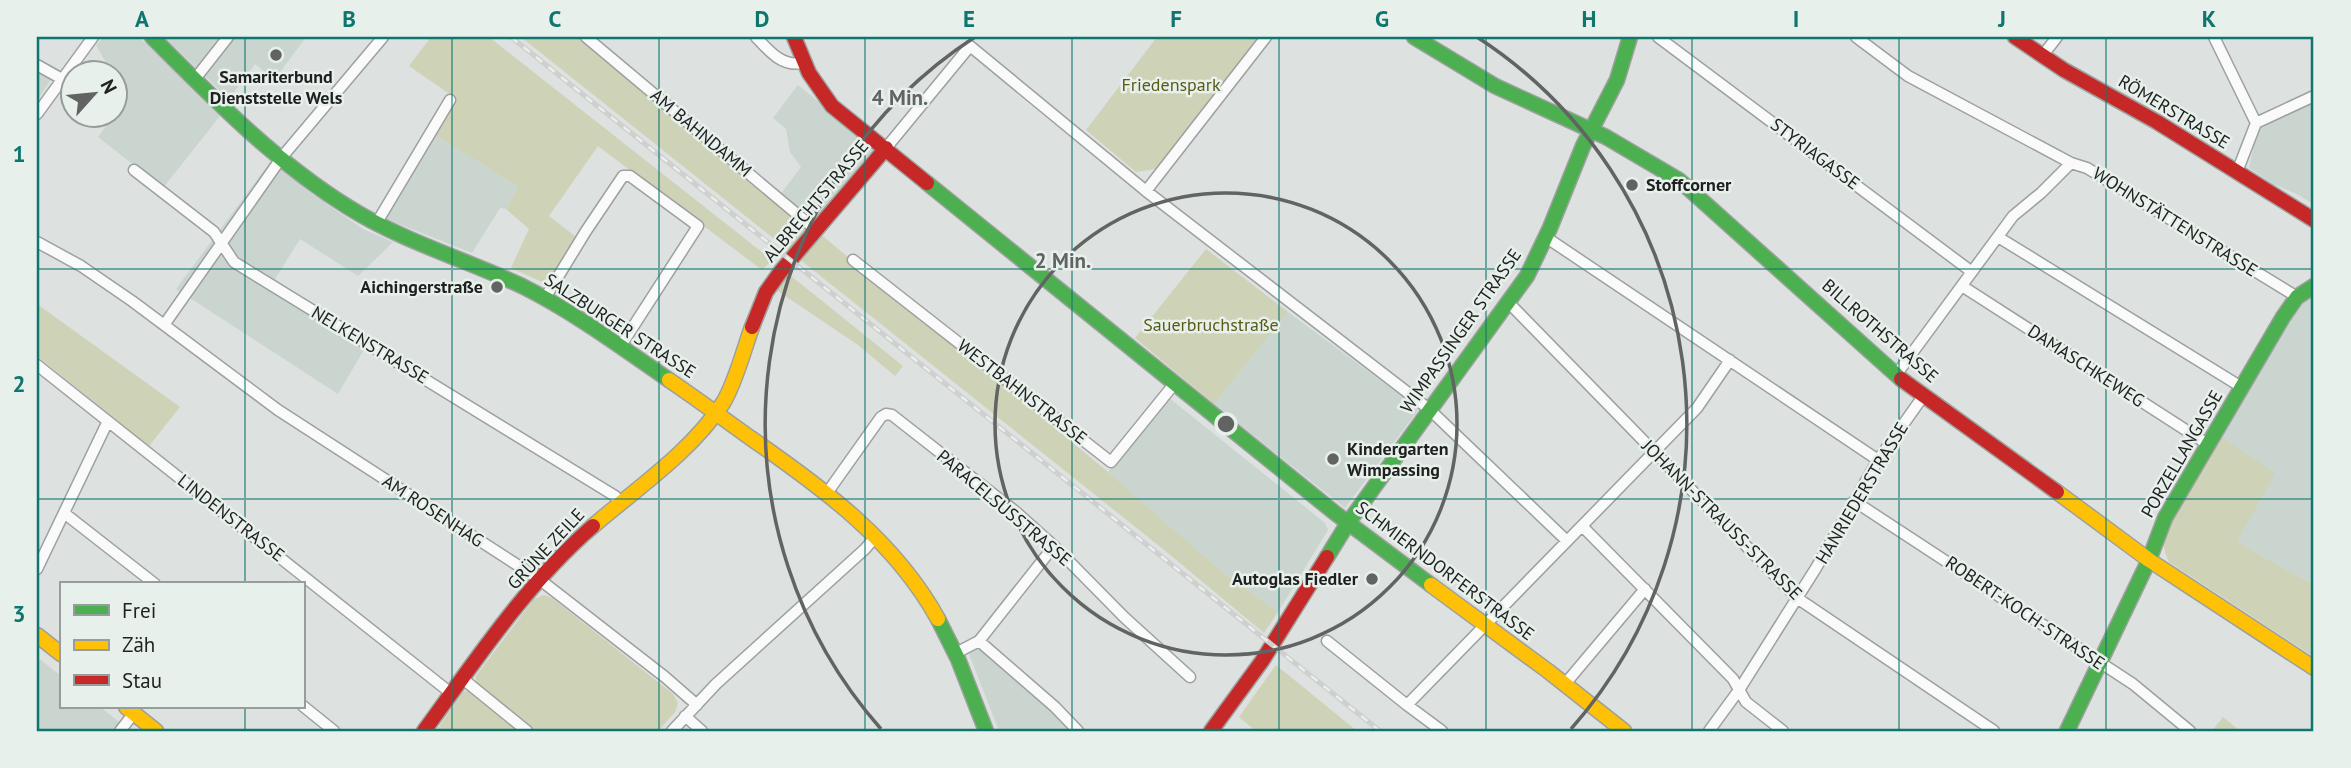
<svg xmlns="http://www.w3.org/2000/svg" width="2351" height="768" viewBox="0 0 2351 768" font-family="'PT Sans',sans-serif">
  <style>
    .built { fill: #cad5d0 }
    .green { fill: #ced2b7 }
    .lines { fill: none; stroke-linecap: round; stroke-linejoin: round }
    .street-casing { stroke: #9ca09e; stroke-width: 13 }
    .fast-casing { stroke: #9ca09e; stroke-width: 17 }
    .slow-casing { stroke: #9ca09e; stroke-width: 17 }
    .jam-casing { stroke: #9ca09e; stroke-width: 17 }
    .street { stroke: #fafafa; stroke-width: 10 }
    .fast { stroke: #4caf50; stroke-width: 14 }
    .slow { stroke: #ffc107; stroke-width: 14 }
    .jam { stroke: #c62828; stroke-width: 14 }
    .rail-casing { stroke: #cecfce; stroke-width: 5 }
    .rail { stroke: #e8f0ec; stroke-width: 2.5; stroke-dasharray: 8; stroke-linecap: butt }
    .grid { fill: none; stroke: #0f766e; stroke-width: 2; stroke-opacity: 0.55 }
    .ring { fill: none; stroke: #616462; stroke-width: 3.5 }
    .poi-dot { fill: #616462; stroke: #e8f0ec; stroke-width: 2.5 }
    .labels { text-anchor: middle; stroke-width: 5; stroke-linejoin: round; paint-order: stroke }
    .poi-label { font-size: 18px; font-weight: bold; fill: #1e211f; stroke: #e8f0ec; text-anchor: start }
    .park-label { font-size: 18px; fill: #585b1a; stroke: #e8f0ec }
    .street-label { font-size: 18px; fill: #1e211f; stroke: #e8f0ec }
    .centre { fill: #616462; stroke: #e8f0ec; stroke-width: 3.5 }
    .ring-label { font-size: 21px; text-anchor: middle; font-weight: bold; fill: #616462; stroke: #e8f0ec; stroke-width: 5; stroke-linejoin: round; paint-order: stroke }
    .neatline { fill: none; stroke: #0f766e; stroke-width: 2.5 }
    .grid-label { font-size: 23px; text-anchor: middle; font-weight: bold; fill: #0f766e }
  </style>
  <rect width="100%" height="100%" fill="#dde1df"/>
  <path class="built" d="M 104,37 L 139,37 L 220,116 L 163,188 L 98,137 L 126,99 L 116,80 L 116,74 L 112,73 L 96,45 Z
    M 164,37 L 300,37 L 304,40 L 274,80 L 255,64 L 229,99 Z
    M 37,71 L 51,79 L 37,101 Z
    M 798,85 L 871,144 L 872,151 L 810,226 L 777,199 L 801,167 L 790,152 L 786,129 L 773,118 Z
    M 2314,99 L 2314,205 L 2299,195 L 2273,184 L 2249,168 L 2257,131 Z
    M 431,132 L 518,187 L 506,209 L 500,208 L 472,253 L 389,220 L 378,212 Z
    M 271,161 L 311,193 L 363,229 L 393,242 L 358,276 L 300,239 L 275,279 L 365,348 L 338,394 L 176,289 Z
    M 2314,290 L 2314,585 L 2237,542 L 2220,436 L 2298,305 Z
    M 1288,312 L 1419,409 L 1345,508 L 1214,404 Z
    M 1168,397 L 1325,523 L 1328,530 L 1278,612 L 1220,570 L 1108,472 Z
    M 983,642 L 1073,731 L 999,731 L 969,654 Z
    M 37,657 L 61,676 L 61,707 L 100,707 L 131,731 L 37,731 Z"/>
  <path class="green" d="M 431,37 L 489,37 L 772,260 L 762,270 L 598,146 L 549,216 L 576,237 L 547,284 L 511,268 L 529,229 L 506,209 L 518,187 L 431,132 L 454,97 L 409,66 Z
    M 521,37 L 582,37 L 1108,472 L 1220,570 L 1278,612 L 1264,633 L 1163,549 Z
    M 1157,37 L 1261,37 L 1155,169 L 1136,172 L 1086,130 Z
    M 1206,249 L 1288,312 L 1214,404 L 1135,338 Z
    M 786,272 L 903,366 L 895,376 L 858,345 L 775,289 Z
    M 37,304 L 180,407 L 149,446 L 37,356 Z
    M 2220,436 L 2275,473 L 2237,542 L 2314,585 L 2314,657 L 2169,562 C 2167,557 2164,551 2164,546 C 2164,519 2206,461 2220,436 Z
    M 544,595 L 552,598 L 673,694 L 678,703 L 675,712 L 658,731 L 532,731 L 476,686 L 476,676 L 534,599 Z
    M 1276,665 L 1357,731 L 1256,731 L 1239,717 Z
    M 470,690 L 520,731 L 436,731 L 463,692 Z
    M 2223,717 L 2240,731 L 2212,731 Z"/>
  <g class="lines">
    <g class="street-casing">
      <path id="street" d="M 586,37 L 816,230
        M 756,37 C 769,51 782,67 802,63
        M 1658,37 L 1972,272
        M 1856,37 L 1908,76 L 2071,163
        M 2214,37 L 2256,123 L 2237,172
        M 2043,55 L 2057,37
        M 37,65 L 62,79
        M 195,79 L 228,37
        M 37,114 L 93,37
        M 2256,123 L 2314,96
        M 886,148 L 970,46 L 1146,191 L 1429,409 L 1567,541
        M 134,170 L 214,232 L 234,262 L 615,496 L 620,502
        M 1146,191 L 1266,37
        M 376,224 L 450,100
        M 1998,237 L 2243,388
        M 1547,238 L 1878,460
        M 37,242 L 81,266 L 132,301 L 278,410 L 539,579 L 665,677 L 697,705
        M 853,260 L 1111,462 L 1175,383
        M 1962,286 L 2209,445
        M 545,298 L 586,231 L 623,176 L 630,176 L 698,226 L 620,347
        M 1509,303 L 1797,598 L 1994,731
        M 164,325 L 282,157 L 383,37
        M 37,365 L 452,694
        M 1896,375 L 2013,216 L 2041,193 L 2071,163 L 2087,168 L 2297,297
        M 827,493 L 881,417 L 886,414 L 892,415 L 1016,512 L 1054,546 L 1124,617 L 1190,677
        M 1854,501 L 2133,684 L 2190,731
        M 64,513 L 155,584
        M 1582,526 L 1733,679 L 1746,702 L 1783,731
        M 37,569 L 108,421
        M 979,641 L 1055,707 L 1078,731
        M 1327,641 L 1407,705 L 1697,408 L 1730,360
        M 956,653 L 979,641 L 1054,546
        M 463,679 L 527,731
        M 1565,684 L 1645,589
        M 1407,705 L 1442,731
        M 303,706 L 334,731
        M 685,716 L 702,731
        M 120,731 L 134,713
        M 672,731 L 716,684 L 865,549 L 876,536
        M 1709,731 L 1739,690 L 1816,568 L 1878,460 L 1924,395"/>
    </g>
    <g class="fast-casing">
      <path id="fast" d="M 152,37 C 213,98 274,161 348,207 C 402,241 464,259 522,286 C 574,312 621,347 669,380
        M 1414,37 L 1495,86 L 1606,137 L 1679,180 L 1901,379
        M 927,183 L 1335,513 L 1431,585
        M 1327,557 L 1348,523 L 1527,276 L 1550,228 L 1583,146 L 1617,80 L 1630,37
        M 938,619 L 958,659 L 986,731
        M 2067,731 L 2149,560 L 2165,518 L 2283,317 L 2297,297 L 2314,286"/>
    </g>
    <g class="slow-casing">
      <path id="slow" d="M 669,380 C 697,399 724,419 752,439 C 824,489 895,541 938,619
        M 2057,492 L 2149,560 L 2314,668
        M 593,526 C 637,488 691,452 723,403 C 735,384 744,349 752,327
        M 1431,585 L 1548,671 L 1624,731
        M 37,635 L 61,654
        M 126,707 L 156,731"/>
    </g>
    <g class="jam-casing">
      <path id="jam" d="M 794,37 L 809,73 L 832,106 L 927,183
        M 2015,37 L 2064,70 L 2157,122 L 2314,220
        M 752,327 L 766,292 L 781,271 L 886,148
        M 1901,379 L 2057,492
        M 424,731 C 476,660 526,584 593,526
        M 1211,731 L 1262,661 L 1327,557"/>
    </g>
    <use href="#street" class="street"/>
    <use href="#fast" class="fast"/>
    <use href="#slow" class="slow"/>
    <use href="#jam" class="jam"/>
    <g class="rail-casing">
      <path id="rail" d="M 511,37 L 1380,731"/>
    </g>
    <use href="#rail" class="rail"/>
  </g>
  <path class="grid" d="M 245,37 L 245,584M 452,37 L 452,731M 659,37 L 659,731M 865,37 L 865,731M 1072,37 L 1072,731M 1279,37 L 1279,731M 1486,37 L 1486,731M 1692,37 L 1692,731M 1899,37 L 1899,731M 2106,37 L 2106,731M 37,269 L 2314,269M 37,499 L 2314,499M 245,707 L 245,731"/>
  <g class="ring">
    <circle cx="1226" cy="424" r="231"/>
    <path d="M881 729A461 461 0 0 1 975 37M1477 37A461 461 0 0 1 1571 729"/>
  </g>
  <g class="poi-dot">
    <circle cx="276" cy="55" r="7"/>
    <circle cx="1632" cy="185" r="7"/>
    <circle cx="497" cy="287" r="7"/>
    <circle cx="1333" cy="459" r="7"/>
    <circle cx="1372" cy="579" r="7"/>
  </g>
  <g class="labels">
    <g class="poi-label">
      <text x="276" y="83" text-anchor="middle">Samariterbund<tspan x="276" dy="21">Dienststelle Wels</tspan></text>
      <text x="1646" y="191">Stoffcorner</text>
      <text x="483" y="293" text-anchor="end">Aichingerstraße</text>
      <text x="1347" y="455">Kindergarten<tspan x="1347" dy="21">Wimpassing</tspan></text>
      <text x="1358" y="585" text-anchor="end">Autoglas Fiedler</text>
    </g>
    <g class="park-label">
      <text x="1171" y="91">Friedenspark</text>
      <text x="1211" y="331">Sauerbruchstraße</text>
    </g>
    <g class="street-label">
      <text transform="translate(2174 112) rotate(31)" y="6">RÖMERSTRASSE</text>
      <text transform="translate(701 133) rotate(40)" y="6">AM BAHNDAMM</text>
      <text transform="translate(1815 154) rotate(37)" y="6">STYRIAGASSE</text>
      <text transform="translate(816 201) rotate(-50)" y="6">ALBRECHTSTRASSE</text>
      <text transform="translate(2175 222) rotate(32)" y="6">WOHNSTÄTTENSTRASSE</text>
      <text transform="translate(620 326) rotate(33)" y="6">SALZBURGER STRASSE</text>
      <text transform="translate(1461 331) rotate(-55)" y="6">WIMPASSINGER STRASSE</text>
      <text transform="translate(1880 331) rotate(41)" y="6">BILLROTHSTRASSE</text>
      <text transform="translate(370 345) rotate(31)" y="6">NELKENSTRASSE</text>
      <text transform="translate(2086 366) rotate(33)" y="6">DAMASCHKEWEG</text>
      <text transform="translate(1022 392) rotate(38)" y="6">WESTBAHNSTRASSE</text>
      <text transform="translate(2182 454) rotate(-60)" y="6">PORZELLANGASSE</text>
      <text transform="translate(1862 493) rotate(-59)" y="6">HANRIEDERSTRASSE</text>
      <text transform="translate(1004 508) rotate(40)" y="6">PARACELSUSSTRASSE</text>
      <text transform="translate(433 511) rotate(33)" y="6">AM ROSENHAG</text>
      <text transform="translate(231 518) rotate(38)" y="6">LINDENSTRASSE</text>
      <text transform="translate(1722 520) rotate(45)" y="6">JOHANN-STRAUSS-STRASSE</text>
      <text transform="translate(546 549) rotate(-47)" y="6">GRÜNE ZEILE</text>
      <text transform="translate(1445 571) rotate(37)" y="6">SCHMIERNDORFERSTRASSE</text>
      <text transform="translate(2025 613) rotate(34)" y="6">ROBERT-KOCH-STRASSE</text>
    </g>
  </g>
  <circle cx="1226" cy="424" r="10" class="centre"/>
  <g class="ring-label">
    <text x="900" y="105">4 Min.</text>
    <text x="1063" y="268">2 Min.</text>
  </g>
  <rect width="2351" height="768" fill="none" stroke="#e8f0ec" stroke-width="77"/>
  <rect x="60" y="582" width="245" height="126" fill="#e8f0ec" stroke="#979d9a" stroke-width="2"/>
  <rect x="74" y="605" width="35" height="10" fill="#4caf50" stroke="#979d9a" stroke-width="2"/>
  <text x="122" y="618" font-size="21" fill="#1e211f">Frei</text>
  <rect x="74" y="640" width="35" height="10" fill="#ffc107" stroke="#979d9a" stroke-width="2"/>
  <text x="122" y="652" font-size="21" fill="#1e211f">Zäh</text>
  <rect x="74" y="675" width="35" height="10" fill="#c62828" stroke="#979d9a" stroke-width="2"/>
  <text x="122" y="688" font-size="21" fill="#1e211f">Stau</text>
  <g transform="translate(94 94) rotate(63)"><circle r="33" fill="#e8f0ec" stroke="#979d9a" stroke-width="2"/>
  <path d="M0-5L12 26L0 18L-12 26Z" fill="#616462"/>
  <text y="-10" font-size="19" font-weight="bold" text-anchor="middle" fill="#1e211f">N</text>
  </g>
  <rect x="38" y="38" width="2274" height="692" class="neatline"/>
  <g class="grid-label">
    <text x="142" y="27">A</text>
    <text x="349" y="27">B</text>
    <text x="555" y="27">C</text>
    <text x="762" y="27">D</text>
    <text x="969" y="27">E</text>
    <text x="1176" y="27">F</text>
    <text x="1382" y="27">G</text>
    <text x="1589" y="27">H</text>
    <text x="1796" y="27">I</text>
    <text x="2002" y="27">J</text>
    <text x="2209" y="27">K</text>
    <text x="19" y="162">1</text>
    <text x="19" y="392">2</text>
    <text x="19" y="622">3</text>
  </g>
</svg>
